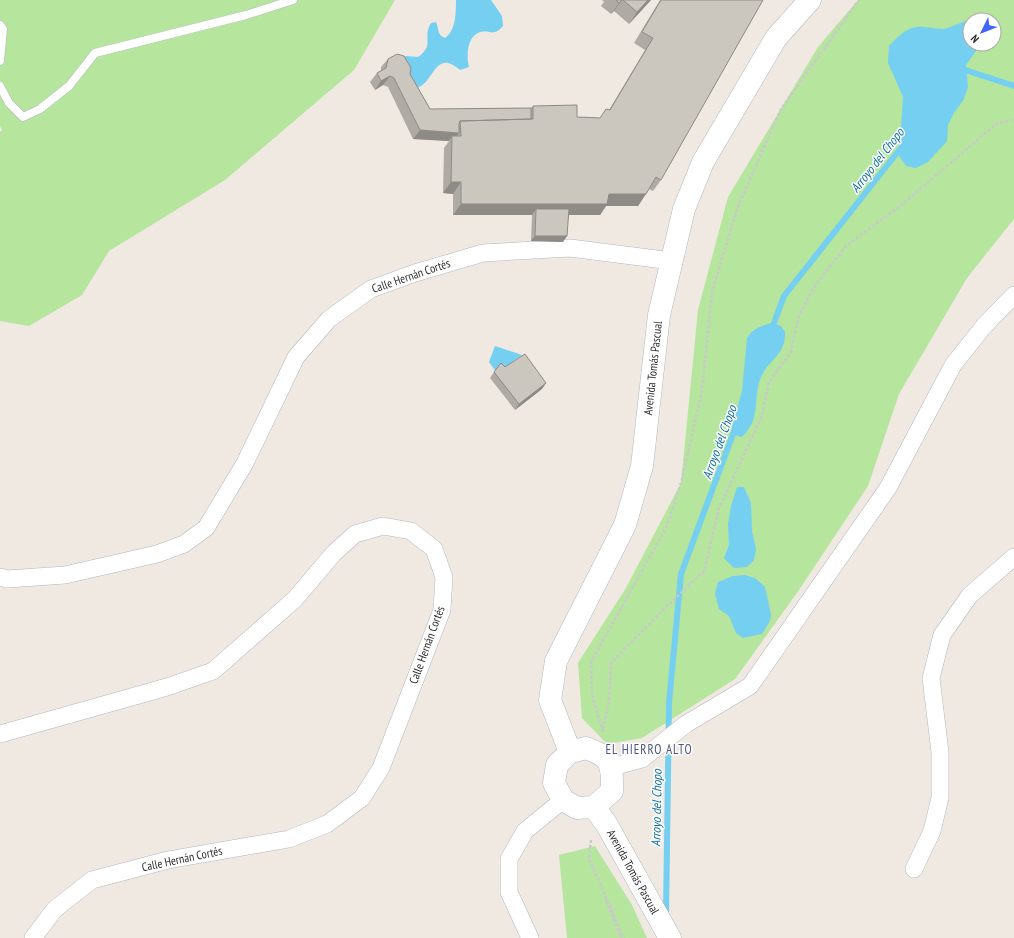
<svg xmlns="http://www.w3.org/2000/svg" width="1014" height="938" viewBox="0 0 1014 938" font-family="'PT Sans Narrow',sans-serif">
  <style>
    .green { fill: #b6e59e; fill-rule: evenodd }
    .water { fill: #75cff0 }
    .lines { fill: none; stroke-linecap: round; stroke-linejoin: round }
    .stream { stroke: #75cff0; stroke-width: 6 }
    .lane-casing { stroke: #b4b7c1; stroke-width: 9 }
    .street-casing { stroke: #b4b7c1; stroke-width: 18 }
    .secondary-casing { stroke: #b4b7c1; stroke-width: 23 }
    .path { stroke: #c9c9c9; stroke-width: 2.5; stroke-dasharray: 3 2; stroke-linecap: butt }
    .lane { stroke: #fff; stroke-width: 8 }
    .street { stroke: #fff; stroke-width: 17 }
    .secondary { stroke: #fff; stroke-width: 22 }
    .wall { fill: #afaba4 }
    .shaded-wall { fill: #8e8b86 }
    .building { fill: #cbc7bf; stroke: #8e8b86 }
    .labels { text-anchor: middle; stroke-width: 3; stroke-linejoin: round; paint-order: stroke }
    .street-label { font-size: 12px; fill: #2e2e2e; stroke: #fff }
    .water-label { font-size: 13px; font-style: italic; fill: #0d6fa3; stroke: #fff }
    .neighbourhood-label { font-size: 13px; letter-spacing: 1px; fill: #4d5680; stroke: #fff }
  </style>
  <rect width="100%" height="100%" fill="#efe9e1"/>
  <path class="green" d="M 0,0 L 395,0 L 354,70 L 225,180 L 109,251 L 82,295 L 29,326 L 0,321 L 0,132 L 2,130 L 0,126 Z
    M 858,0 L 1014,0 L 1014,219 L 967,278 L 899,394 L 868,486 L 799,590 L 735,679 L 642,738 L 607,744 L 582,718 L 578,663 L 626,588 L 681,483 L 698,310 L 728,197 L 818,47 ZM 970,20 L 994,20 L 994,44 L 970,44 Z
    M 595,846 L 632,905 L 647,938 L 567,938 L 559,855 Z"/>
  <path class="water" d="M 456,0 L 491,0 L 502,16 L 503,26 C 493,37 492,30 480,32 C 467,36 466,56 469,67 L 460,70 C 435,48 434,83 417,88 L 413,85 L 411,75 L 405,74 L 402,59 L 406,56 L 418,57 C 435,45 422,38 431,23 L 436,22 C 439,29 437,35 445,38 C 456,31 456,12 456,0 Z
    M 968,21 L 970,22 L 970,44 L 981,44 L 966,65 L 968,87 L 964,99 L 954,113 L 948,125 L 947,141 L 928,162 L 916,168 L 906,166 L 899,156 L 903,97 L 888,63 L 889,46 C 897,38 905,28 917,27 C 925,26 934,29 942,29 C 952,28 959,22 968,21 Z
    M 771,323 L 781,326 L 785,332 C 786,355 769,359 761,377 C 752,399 762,418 742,437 L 737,436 L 732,432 L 732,426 L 742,391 L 747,338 C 753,328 761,326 771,323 Z
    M 495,346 L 522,355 L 497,373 L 489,362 Z
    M 737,487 L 744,487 L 751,503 L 752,531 L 756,549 L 754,560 L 747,567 L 734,568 L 724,558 L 729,545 L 728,524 L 731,506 Z
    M 745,575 L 755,578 L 765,587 L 771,614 L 770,621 L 762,634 L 743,638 L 736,633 L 729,616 L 719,609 L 715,594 L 718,582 L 733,576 Z"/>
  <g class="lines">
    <path class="stream" d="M 960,72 L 962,69 L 1014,86
      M 771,331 L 784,296 L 904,144
      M 666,914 L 669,703 L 681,574 L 736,426"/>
    <g class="lane-casing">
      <path id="lane" d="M 0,25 L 3,29 L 0,61
        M 0,86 L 9,103 L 23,117 L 40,109 L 69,86 L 95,53 L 246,15 L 293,0"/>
    </g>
    <g class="street-casing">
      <path id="street" d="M 0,577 L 7,579 L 65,575 L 157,554 L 184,544 L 206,528 L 245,463 L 296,357 L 329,319 L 371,289 L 415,273 L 483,253 L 570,248 L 672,261
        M 0,734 L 167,687 L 213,671 L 295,599 L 334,553 L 355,534 L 383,526 L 411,531 L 434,549 L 444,577 L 442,610 L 381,768 L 362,798 L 327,824 L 289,839 L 168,860 L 92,880 L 55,909 L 33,938
        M 612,767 L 642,759 L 686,724 L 750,686 L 888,488 L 953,365 L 984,326 L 1014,295
        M 914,869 L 932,831 L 940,798 L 940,752 L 931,678 L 942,635 L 970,595 L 1014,557
        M 530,938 L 509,892 L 509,859 L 525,831 L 563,800"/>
    </g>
    <g class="secondary-casing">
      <path id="secondary" d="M 586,748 C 613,758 612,764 612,791 L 594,807 L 577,808 L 563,800 L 554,783 L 557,765 L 570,752 Z
        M 570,752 L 550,700 L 556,661 L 625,525 L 642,466 L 659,315 L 684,209 L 703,162 L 776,38 L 810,0
        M 594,807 L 607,825 L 670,938"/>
    </g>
    <path class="path" d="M 603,729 L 609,701 L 611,663 L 661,612 L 704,571 L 719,508 L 762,416 L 769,382 L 791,352 L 798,319 L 812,290 L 845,247 L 904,203 L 996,124 L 1014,119
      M 603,732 L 592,695 L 591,662 L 666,528 L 681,483 L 702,391 L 712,292 L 738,206 L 781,109 L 859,0
      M 591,840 L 589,859 L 624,938
      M 606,900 L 621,938"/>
    <use href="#lane" class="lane"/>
    <use href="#street" class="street"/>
    <use href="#secondary" class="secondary"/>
  </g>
  <path class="wall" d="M 602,0 L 651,0 L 629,24 L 614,11 L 611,14 L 601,6 L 604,2 Z
    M 660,0 L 763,0 L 661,180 L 653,191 L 649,189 L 638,206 L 606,206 L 600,215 L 569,215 L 563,242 L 531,241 L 532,215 L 453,215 L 453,194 L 443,193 L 444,148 L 449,141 L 413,139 L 388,87 L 383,85 L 375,90 L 370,82 L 377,73 L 381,71 L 381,67 L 388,59 L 410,74 L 430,109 L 531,108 L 533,106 L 577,117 L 600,118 L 609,110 L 645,50 L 634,43 Z
    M 505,367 L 546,383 L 542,389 L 515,410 L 490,378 L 494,372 Z"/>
  <path class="shaded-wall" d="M 622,0 L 614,11 L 611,14 L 619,3 Z
    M 648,0 L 651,0 L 629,24 L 637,12 Z
    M 390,76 L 383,85 L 375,90 L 381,81 Z
    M 420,130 L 459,133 L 453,141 L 452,136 L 449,141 L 413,139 Z
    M 451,182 L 461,182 L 453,194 L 443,193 Z
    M 609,194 L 646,194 L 638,206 L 606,206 L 600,215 L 536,215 L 536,209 L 532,215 L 453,215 L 461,204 Z
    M 535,236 L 567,236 L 563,242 L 531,241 Z
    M 546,383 L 542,389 L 515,410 L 519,404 Z"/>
  <path class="building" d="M 616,0 L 622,0 L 619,3 Z
    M 623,0 L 648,0 L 637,12 Z
    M 661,0 L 763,0 L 661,180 L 656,177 L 646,194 L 609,194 L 607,204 L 461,204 L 461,182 L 451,182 L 452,136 L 461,136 L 460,121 L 533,119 L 533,106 L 577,105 L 577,117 L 600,118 L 606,109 L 610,110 L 653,38 L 642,32 Z
    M 397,54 L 404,56 L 411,68 L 410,74 L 430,109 L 531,108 L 531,119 L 460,121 L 459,124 L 459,133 L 420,130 L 394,78 L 390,76 L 381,81 L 377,73 L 386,68 L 388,59 Z
    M 536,209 L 569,209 L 567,236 L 535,236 Z
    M 525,354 L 546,383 L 519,404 L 494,372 L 501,363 L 505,367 Z"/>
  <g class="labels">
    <g class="street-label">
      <text transform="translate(411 276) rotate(-19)" y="4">Calle Hernán Cortés</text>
      <text transform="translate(653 368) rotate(-84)" y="4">Avenida Tomás Pascual</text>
      <text transform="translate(427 645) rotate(-70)" y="4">Calle Hernán Cortés</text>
      <text transform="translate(182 859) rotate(-12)" y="4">Calle Hernán Cortés</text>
      <text transform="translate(633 872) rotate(61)" y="4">Avenida Tomás Pascual</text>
    </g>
    <g class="water-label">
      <text transform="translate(877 160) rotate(-52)" y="5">Arroyo del Chopo</text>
      <text transform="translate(719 442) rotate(-70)" y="5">Arroyo del Chopo</text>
      <text transform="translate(656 808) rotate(-89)" y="5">Arroyo del Chopo</text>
    </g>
    <g class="neighbourhood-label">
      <text x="649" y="754">EL HIERRO ALTO</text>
    </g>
  </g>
  <g transform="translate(982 32) rotate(227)"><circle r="19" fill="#ffffff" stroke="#ababab"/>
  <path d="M0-3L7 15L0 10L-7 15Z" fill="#4264fb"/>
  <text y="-6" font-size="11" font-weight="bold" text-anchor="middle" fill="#2e2e2e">N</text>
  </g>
</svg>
